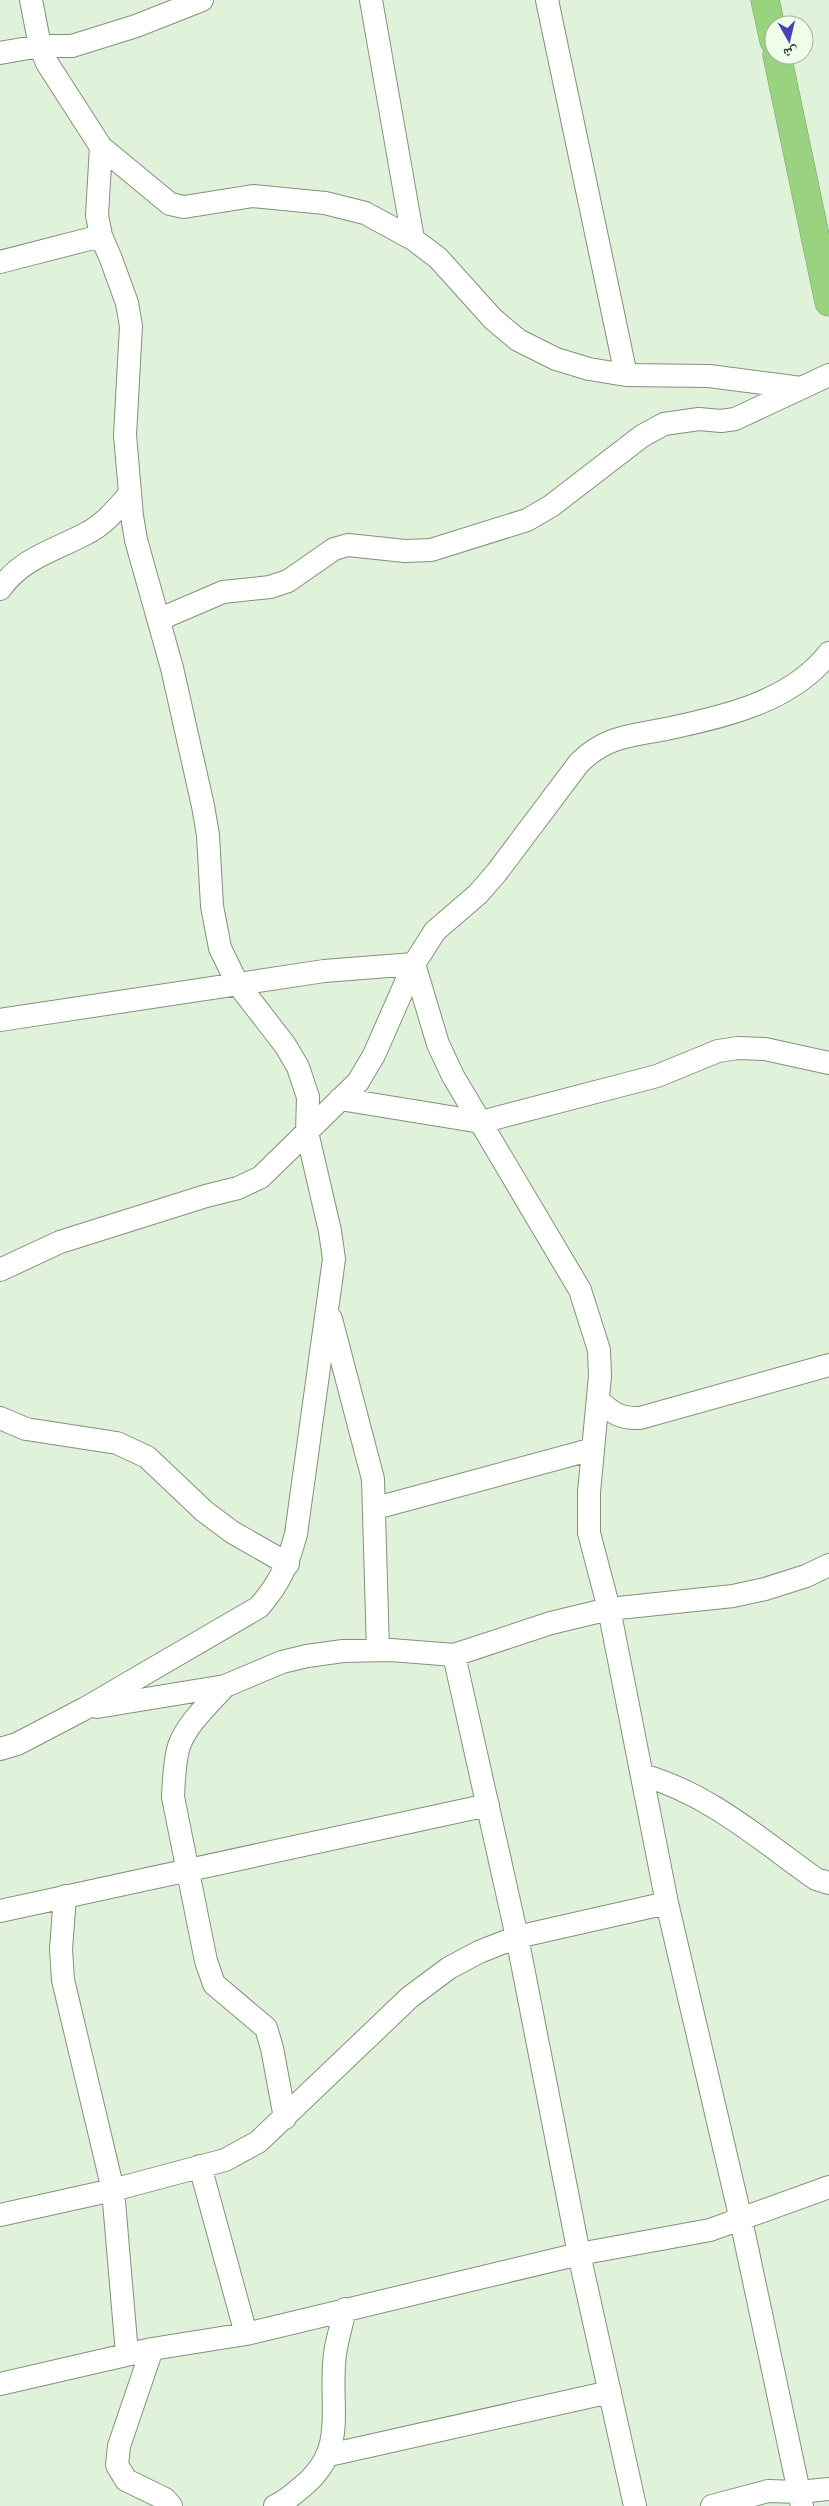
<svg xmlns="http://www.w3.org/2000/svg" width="829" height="2506" viewBox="0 0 829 2506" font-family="Signika,'Noto Naskh Arabic',sans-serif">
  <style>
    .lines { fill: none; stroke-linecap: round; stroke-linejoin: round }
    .minor-casing { stroke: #81927b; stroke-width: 24 }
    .highway-casing { stroke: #779f66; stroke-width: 29 }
    .minor { stroke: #fff; stroke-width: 22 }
    .highway { stroke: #99d380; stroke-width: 28 }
  </style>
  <rect width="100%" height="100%" fill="#e0f2d9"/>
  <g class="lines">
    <g class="minor-casing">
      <path id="minor" d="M 371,0 L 413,239
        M 547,0 L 626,375
        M 0,53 L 40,46 L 72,46 L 136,26 L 202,0
        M 101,147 L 170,204 L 184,207 L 253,196 L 325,203 L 365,213 L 413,239 L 438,258 L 493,319 L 518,340 L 556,359 L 589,369 L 626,375 L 709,376 L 801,388
        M 0,262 L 101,236
        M 0,589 C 23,557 54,551 87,533 C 105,524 117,508 130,494
        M 160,619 L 223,592 L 270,587 L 288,581 L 334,549 L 348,545 L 405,551 L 431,550 L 527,520 L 551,506 L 642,436 L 664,424 L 699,419 L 721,421 L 735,419 L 829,375
        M 414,964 L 438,1044 L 453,1076 L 580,1290 L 599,1350 L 600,1376 L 589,1492 L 589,1533 L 609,1609 L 667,1903 L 741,2220 L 802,2506
        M 0,1020 L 324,971 L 414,964
        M 340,1099 L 481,1122 L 657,1076 L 718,1051 L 738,1048 L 765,1049 L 829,1063
        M 0,1270 L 60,1242 L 206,1196 L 238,1188 L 261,1177 L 358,1082 L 374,1055 L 414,964 L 435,931 L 478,894 L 497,872 L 579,763 C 606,736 631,736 666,729 C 723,717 791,702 829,653
        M 331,1319 L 373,1479 L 378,1650
        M 598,1400 C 612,1413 621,1419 640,1418 L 829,1365
        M 0,1418 L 26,1429 L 117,1443 L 147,1457 L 204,1511 L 232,1532 L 288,1564
        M 376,1508 L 593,1449
        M 454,1655 L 517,1937 L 579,2254 L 635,2506
        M 225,1686 C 210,1703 187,1723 179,1746 C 174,1762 174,1780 173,1797 L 206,1961 L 214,1984 L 266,2028 L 272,2048 L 285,2118
        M 97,1707 L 225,1686 L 282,1662 L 307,1656 L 343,1651 L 391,1650 L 454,1655 L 551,1623 L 609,1609 L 733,1596 L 765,1589 L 806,1576 L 829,1565
        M 0,1749 L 17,1744 L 84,1709 L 259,1607 C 280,1583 288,1564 296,1534 L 334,1259 L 330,1231 L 307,1132 L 308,1097 L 298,1067 L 285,1045 L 237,983 L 220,948 L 212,906 L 208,835 L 203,806 L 172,668 L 136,540 L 132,516 L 125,435 L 131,326 L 127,303 L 111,259 L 101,236 L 97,215 L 101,147 L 47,63 L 40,46 L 31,0
        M 642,1775 C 708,1793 761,1840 816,1879 L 829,1883
        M 65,1896 L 61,1949 L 63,1980 L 113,2190 L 127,2354
        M 0,1911 L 488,1805
        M 200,2166 L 246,2334
        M 0,2215 L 113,2190 L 225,2160 L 258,2142 L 410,1997 L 449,1968 L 479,1952 L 517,1937 L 667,1903
        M 152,2349 L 119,2446 L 117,2465 L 126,2480 L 165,2499 L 171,2506
        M 0,2384 L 152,2349 L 246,2334 L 579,2254 L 710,2230 L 829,2187
        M 329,2455 L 610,2392
        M 275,2506 C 286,2501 294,2494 303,2486 C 349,2448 328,2406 335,2354 C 337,2339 342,2324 345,2309
        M 712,2506 L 768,2491 L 799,2492 L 829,2489"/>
    </g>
    <g class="highway-casing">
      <path id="highway" d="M 765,0 L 774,41
        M 777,55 L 829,302"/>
    </g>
    <use href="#minor" class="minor"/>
    <use href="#highway" class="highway"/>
  </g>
  <g transform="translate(789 40) rotate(172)"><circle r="24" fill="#effeea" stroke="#a6b2a2"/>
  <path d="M0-4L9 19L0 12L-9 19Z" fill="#4c3fb6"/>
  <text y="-8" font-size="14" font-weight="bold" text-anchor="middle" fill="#383f36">ش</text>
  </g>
</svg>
